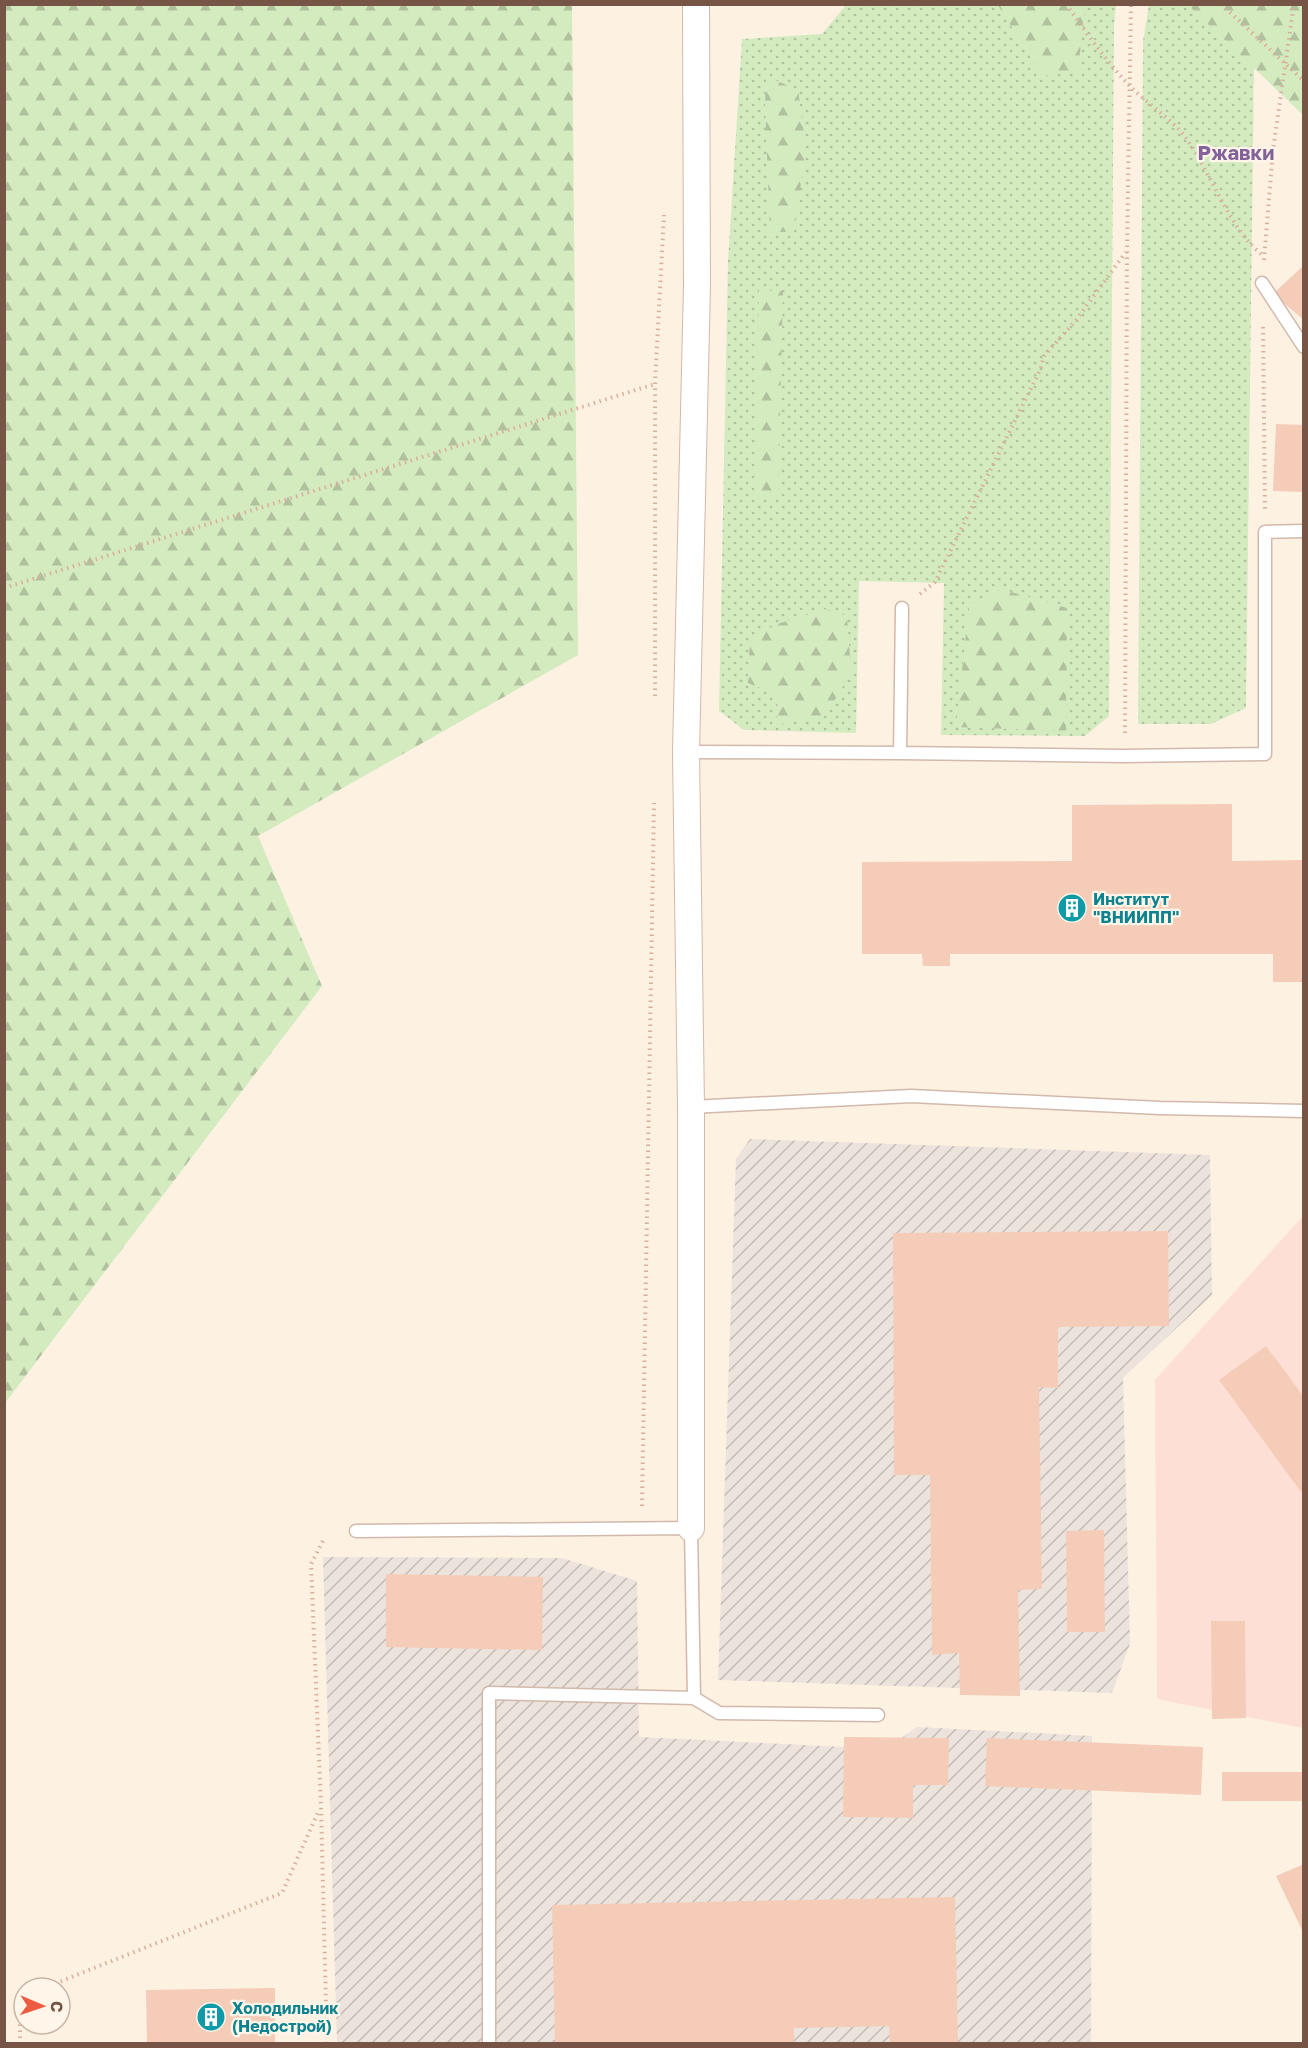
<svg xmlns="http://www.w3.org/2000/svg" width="1308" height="2048" viewBox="0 0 1308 2048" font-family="'Golos Text',sans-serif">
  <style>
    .commercial { fill: #fedfd5 }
    .industrial { fill: url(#industrial-furrows) }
    .grass { fill: url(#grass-dots) }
    .forest { fill: url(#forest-firs) }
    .building { fill: #f4ccb8 }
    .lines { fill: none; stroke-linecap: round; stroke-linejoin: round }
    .lane-casing { stroke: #d1b9ab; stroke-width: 15 }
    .street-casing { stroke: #d1b9ab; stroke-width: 28 }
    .path { stroke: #d9af9c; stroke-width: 4; stroke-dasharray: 1.5 4.5; stroke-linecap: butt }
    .lane { stroke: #fff; stroke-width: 12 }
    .street { stroke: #fff; stroke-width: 26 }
    .labels { text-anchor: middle; stroke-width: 4.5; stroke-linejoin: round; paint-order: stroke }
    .culture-label { font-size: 16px; font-weight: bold; fill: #0d838f; stroke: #fff5e9; text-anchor: start }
    .quarter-label { font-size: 20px; font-weight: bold; fill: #84629a; stroke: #fff5e9 }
  </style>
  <defs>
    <pattern id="industrial-furrows" width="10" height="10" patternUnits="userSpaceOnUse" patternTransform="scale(1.5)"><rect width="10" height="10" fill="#ece3dd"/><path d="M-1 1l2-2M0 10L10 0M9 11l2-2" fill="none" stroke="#c4bbb5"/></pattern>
    <pattern id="grass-dots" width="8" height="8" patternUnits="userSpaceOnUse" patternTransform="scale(1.5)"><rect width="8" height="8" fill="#d4ebc0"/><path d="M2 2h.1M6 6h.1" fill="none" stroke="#b1c19e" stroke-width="1.8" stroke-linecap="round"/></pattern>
    <pattern id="forest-firs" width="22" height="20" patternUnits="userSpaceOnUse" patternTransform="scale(1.5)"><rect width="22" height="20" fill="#d4ebc0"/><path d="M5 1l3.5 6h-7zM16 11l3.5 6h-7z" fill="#b1c19e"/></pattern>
  </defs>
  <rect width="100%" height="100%" fill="#fdf1e2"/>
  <path class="commercial" d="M 1303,1216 L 1303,1728 L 1157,1699 L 1155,1380 Z"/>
  <path class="industrial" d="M 750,1139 L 1210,1155 L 1212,1295 L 1123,1378 L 1130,1644 L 1112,1693 L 718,1680 L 736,1159 Z
    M 323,1557 L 562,1558 L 637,1581 L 639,1737 L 886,1749 L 917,1727 L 1092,1736 L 1091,2043 L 337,2043 Z"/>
  <path class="grass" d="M 846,5 L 1116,5 L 1114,27 L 1109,716 L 1085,736 L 941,735 L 944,583 L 859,581 L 856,733 L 744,730 L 719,711 L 728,261 L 742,39 L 822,34 Z
    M 1149,5 L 1190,5 L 1254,63 L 1246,708 L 1211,724 L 1138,724 L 1143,41 Z"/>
  <path class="forest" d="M 5,4 L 572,5 L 578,655 L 258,836 L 322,986 L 5,1403 Z
    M 998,5 L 1085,5 L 1078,72 L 1042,76 Z
    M 1188,5 L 1303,5 L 1303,115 Z
    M 766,76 L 798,90 L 806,147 L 794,232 L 770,232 L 765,105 Z
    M 759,290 L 783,291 L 778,497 L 754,497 Z
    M 1001,589 L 1067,608 L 1066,731 L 956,727 L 969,605 Z
    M 826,609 L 847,616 L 851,673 L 825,716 L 776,725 L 778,695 L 748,683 L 750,639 L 777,624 Z"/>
  <path class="building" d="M 1304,265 L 1304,320 L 1273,294 Z
    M 1276,424 L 1304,425 L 1304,492 L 1273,491 Z
    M 1232,804 L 1232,861 L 1304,860 L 1304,982 L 1273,982 L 1273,954 L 950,954 L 950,966 L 923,966 L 922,954 L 862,954 L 862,862 L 1072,861 L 1072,805 Z
    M 1168,1231 L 1169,1326 L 1058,1327 L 1058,1388 L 1039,1387 L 1042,1589 L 1018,1590 L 1020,1696 L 960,1695 L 959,1653 L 932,1655 L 930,1475 L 894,1475 L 893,1233 Z
    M 1266,1346 L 1304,1397 L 1304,1496 L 1219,1380 Z
    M 1104,1530 L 1105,1632 L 1067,1632 L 1066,1531 Z
    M 386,1574 L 543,1577 L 542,1650 L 386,1647 Z
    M 1211,1621 L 1245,1621 L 1246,1718 L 1212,1719 Z
    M 844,1737 L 949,1738 L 948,1785 L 913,1785 L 913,1818 L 843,1817 Z
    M 987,1738 L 1203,1747 L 1201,1795 L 985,1786 Z
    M 1222,1772 L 1304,1772 L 1304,1801 L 1222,1801 Z
    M 1304,1864 L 1304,1934 L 1276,1876 Z
    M 955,1897 L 958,2044 L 890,2044 L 889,2026 L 794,2028 L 794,2044 L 555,2044 L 552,1905 Z
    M 275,1988 L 275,2044 L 147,2044 L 146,1990 Z"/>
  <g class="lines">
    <g class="lane-casing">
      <path id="lane" d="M 1262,283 L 1304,347
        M 686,752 L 900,753 L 902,608
        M 900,753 L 1123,756 L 1265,754 L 1265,532 L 1304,531
        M 691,1107 L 911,1096 L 1160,1108 L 1304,1111
        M 356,1531 L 691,1528 L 694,1698 L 489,1693 L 489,2044
        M 694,1698 L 719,1713 L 878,1715"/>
    </g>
    <g class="street-casing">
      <path id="street" d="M 691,1528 L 691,1107 L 686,752 L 697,285 L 696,4"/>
    </g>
    <path class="path" d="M 1066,4 C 1086,32 1105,60 1129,85 C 1146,103 1171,118 1186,138 C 1212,174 1229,230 1264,256
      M 1221,4 L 1304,81
      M 1264,260 L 1273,150 L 1294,4
      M 1263,327 L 1265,509
      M 4,588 L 655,384
      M 920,594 L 935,582 L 1040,370 L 1044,356 L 1076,320 L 1126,252
      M 655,696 L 655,384 L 664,215
      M 1125,733 L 1127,251 L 1131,4
      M 642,1506 L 654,803
      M 323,1541 L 311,1564 L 321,1806 L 327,2044
      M 44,1988 L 282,1893 L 319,1810
      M 20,2044 L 20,1997 L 24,1996"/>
    <use href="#lane" class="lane"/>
    <use href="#street" class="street"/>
  </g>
  <defs>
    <g id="building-disc" transform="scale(1.5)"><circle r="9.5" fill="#0f9aa8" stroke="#fff5e9"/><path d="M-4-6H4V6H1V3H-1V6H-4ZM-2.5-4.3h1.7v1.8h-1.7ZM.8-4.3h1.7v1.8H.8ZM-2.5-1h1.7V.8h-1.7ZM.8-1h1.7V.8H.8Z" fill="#fff"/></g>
  </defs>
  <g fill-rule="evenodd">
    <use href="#building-disc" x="1072" y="908"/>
    <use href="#building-disc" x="211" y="2017"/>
  </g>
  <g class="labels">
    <g class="culture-label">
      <text x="1093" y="905">Институт<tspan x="1093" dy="18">"ВНИИПП"</tspan></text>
      <text x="232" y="2014">Холодильник<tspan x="232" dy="18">(Недострой)</tspan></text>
    </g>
    <g class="quarter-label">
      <text x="1236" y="160">Ржавки</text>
    </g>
  </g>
  <rect width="1308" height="2048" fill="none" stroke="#765547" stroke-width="12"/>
  <g transform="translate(42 2006) rotate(92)"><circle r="28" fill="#fff5e9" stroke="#c8b5a8" stroke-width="1.5"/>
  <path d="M0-4.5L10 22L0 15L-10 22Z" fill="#ed5c41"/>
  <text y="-9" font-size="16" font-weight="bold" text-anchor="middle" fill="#765547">С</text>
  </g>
</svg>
